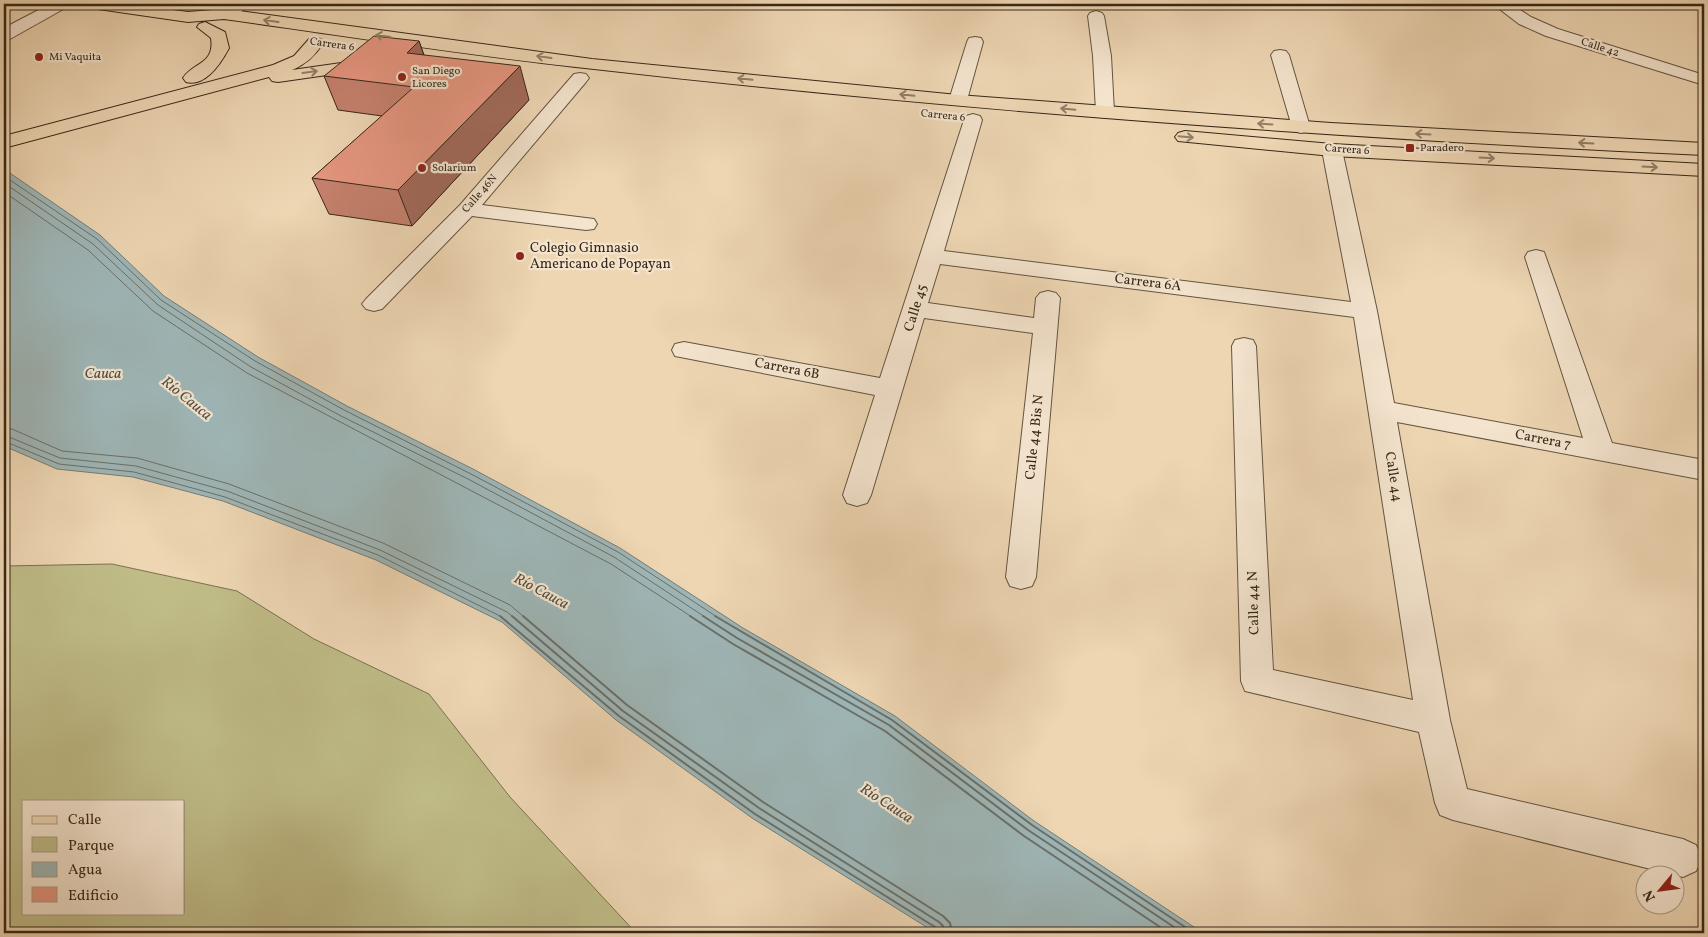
<svg xmlns="http://www.w3.org/2000/svg" width="1708" height="937" font-family="Vollkorn,serif">
  <style>
    .green { fill: #bfbc88; stroke: #7a7250; fill-rule: evenodd }
    .water { fill: #9eb6b7; stroke: #747d77 }
    .lines { fill: none; stroke-linecap: round; stroke-linejoin: round }
    .shore-far1 { stroke: #6a6f68; stroke-width: 1 }
    .shore { stroke: #6a6f68; stroke-width: 2 }
    .minor-casing { stroke: #64543f; stroke-width: 2 }
    .major-casing { stroke: #362818; stroke-width: 2 }
    .minor { fill: #f4e4ce; fill-rule: evenodd }
    .major { fill: #eed6b3; fill-rule: evenodd }
    .wall { fill: #c6816e; stroke: #362818 }
    .shaded-wall { fill: #a1695a; stroke: #362818 }
    .building { fill: #e69680; stroke: #362818 }
    .oneway { stroke: #927f66 }
    .poi-dot { fill: #8f2418; stroke: #f4e4ce; stroke-width: 2 }
    .labels { text-anchor: middle; dominant-baseline: central; stroke-width: 4.5; stroke-linejoin: round; paint-order: stroke }
    .far-street-label { font-size: 11px; fill: #362818; stroke: #f4e4ce }
    .far-poi-label { font-size: 11px; fill: #362818; stroke: #f4e4ce; text-anchor: start }
    .poi-label { font-size: 14px; fill: #362818; stroke: #f4e4ce; text-anchor: start }
    .street-label { font-size: 14px; fill: #362818; stroke: #f4e4ce }
    .water-label { font-size: 15px; font-style: italic; fill: #504c40; stroke: #f4e4ce }
  </style>
  <rect width="100%" height="100%" fill="#eed6b3"/>
  <filter id="stains"><feTurbulence type="fractalNoise" baseFrequency=".004" numOctaves="4"/><feColorMatrix values="0 0 0 0 .2 0 0 0 0 .09 0 0 0 0 .02 0 0 0 .5 -.17"/></filter>
  <radialGradient id="worn" r=".72"><stop offset=".6" stop-color="#630" stop-opacity="0"/><stop offset="1" stop-color="#630" stop-opacity=".3"/></radialGradient>
  <path class="green" d="M 112,564 L 237,591 L 314,639 L 429,694 L 510,797 L 636,933 L 4,933 L 4,566 ZM 24,801 L 184,801 L 184,913 L 24,913 Z"/>
  <path class="water" d="M 4,169 L 100,235 L 164,296 L 258,357 L 347,406 L 473,469 L 620,548 L 743,628 L 895,716 L 1034,821 L 1203,933 L 936,933 L 752,818 L 616,720 L 502,622 L 376,560 L 223,501 L 133,477 L 57,469 L 4,446 Z"/>
  <g class="lines">
    <path class="shore-far1" d="M 4,176 L 97,239 L 161,300 L 255,361 L 344,410 L 471,474 L 618,552 L 717,617
      M 4,183 L 93,244 L 158,305 L 251,367 L 341,416 L 468,479 L 614,557 L 705,617
      M 4,192 L 88,250 L 153,311 L 247,373 L 611,564 L 692,617
      M 4,428 L 12,429 L 62,451 L 137,458 L 229,484 L 383,543 L 510,605 L 524,617
      M 4,435 L 60,458 L 136,466 L 227,491 L 380,550 L 507,612 L 513,617
      M 4,441 L 59,464 L 134,472 L 225,497 L 378,555 L 502,617"/>
    <path class="shore" d="M 500,616 L 619,716 L 755,814 L 935,927 L 938,933
      M 512,616 L 623,711 L 759,808 L 939,922 L 943,926 L 944,933
      M 523,616 L 627,705 L 763,802 L 943,916 L 950,923 L 952,933
      M 690,616 L 733,644 L 885,731 L 1024,836 L 1169,933
      M 703,616 L 737,638 L 889,725 L 1028,830 L 1183,933
      M 715,616 L 892,720 L 1032,825 L 1194,933"/>
    <g class="minor-casing">
      <path id="minor" d="M 50,4 L 69,4 L 67,7 L 10,39 L 4,40 L 4,28 Z
        M 231,4 L 250,4 C 243,12 229,20 218,17 L 216,14 Z
        M 1493,4 L 1511,4 L 1531,17 L 1558,29 L 1704,75 L 1704,85 L 1546,36 L 1519,24 Z
        M 1096,11 L 1102,13 L 1104,16 L 1111,56 L 1114,112 L 1112,116 L 1105,118 L 1098,116 L 1096,112 L 1093,56 L 1088,16 L 1090,13 Z
        M 975,37 L 981,38 L 983,42 L 967,100 L 964,104 L 958,105 L 952,104 L 949,100 L 967,42 L 969,38 Z
        M 1280,50 L 1286,51 L 1289,55 L 1310,127 L 1308,131 L 1301,133 L 1294,131 L 1292,127 L 1271,55 L 1274,51 Z
        M 580,73 L 586,74 L 589,78 L 586,82 L 482,205 L 594,219 L 597,224 L 594,229 L 586,230 L 472,216 L 382,309 L 374,311 L 366,309 L 362,304 L 366,299 L 460,205 L 574,74 Z
        M 973,114 L 980,116 L 982,120 L 944,251 L 1351,302 L 1322,150 L 1325,146 L 1332,144 L 1339,146 L 1342,150 L 1377,311 L 1394,403 L 1583,438 L 1525,257 L 1528,252 L 1536,250 L 1544,252 L 1612,443 L 1704,460 L 1704,480 L 1397,422 L 1450,720 L 1467,789 L 1683,839 L 1696,845 L 1702,858 L 1696,871 L 1683,877 L 1453,820 L 1440,815 L 1435,803 L 1419,732 L 1245,691 L 1241,681 L 1232,346 L 1235,340 L 1244,338 L 1253,340 L 1256,346 L 1273,670 L 1413,700 L 1354,317 L 940,264 L 928,303 L 1034,318 L 1036,298 L 1040,293 L 1048,291 L 1056,293 L 1060,298 L 1036,577 L 1032,586 L 1021,589 L 1010,586 L 1006,577 L 1033,333 L 924,318 L 871,495 L 867,503 L 857,506 L 847,503 L 843,495 L 875,395 L 675,356 L 672,350 L 675,344 L 684,342 L 880,378 L 964,120 L 966,116 Z"/>
    </g>
    <g class="major-casing">
      <path id="major" d="M 90,4 L 129,4 L 188,12 L 224,9 L 592,59 L 958,95 L 1331,123 L 1704,143 L 1704,155 C 1334,138 963,111 594,69 C 471,56 347,36 224,19 L 188,22 L 98,9 L 92,7 Z
        M 205,22 L 225,32 L 229,48 C 221,63 206,87 186,82 L 183,78 C 194,62 215,64 211,38 L 197,27 L 199,24 Z
        M 315,38 L 321,39 L 323,43 C 315,56 306,64 292,70 L 369,59 L 375,60 L 378,64 L 375,68 L 369,69 L 278,82 L 272,81 L 269,77 L 4,148 L 4,136 L 273,65 L 294,56 L 309,39 Z
        M 1185,131 L 1332,144 L 1704,164 L 1704,176 L 1332,156 L 1178,141 L 1175,137 L 1178,133 Z"/>
    </g>
    <use href="#minor" class="minor"/>
    <use href="#major" class="major"/>
  </g>
  <path class="wall" d="M 419,41 L 424,55 L 529,100 L 412,226 L 329,214 L 312,178 L 382,116 L 338,110 L 324,76 Z"/>
  <path class="shaded-wall" d="M 419,41 L 430,74 L 407,53 Z
    M 520,66 L 529,100 L 412,226 L 398,190 Z"/>
  <path class="building" d="M 374,36 L 419,41 L 407,53 L 520,66 L 398,190 L 312,178 L 414,87 L 324,76 Z"/>
  <defs><path id="oneway-shaft" d="M-6 0H5M1.5-3L5.5 0L1.5 3" fill="none" stroke-width="1.6" stroke-linecap="round" stroke-linejoin="round" transform="scale(1.25)"/></defs>
  <g class="oneway">
    <use href="#oneway-shaft" transform="translate(271 21) rotate(-172)"/>
    <use href="#oneway-shaft" transform="translate(383 36) rotate(-172)"/>
    <use href="#oneway-shaft" transform="translate(544 57) rotate(-172)"/>
    <use href="#oneway-shaft" transform="translate(310 72) rotate(-8)"/>
    <use href="#oneway-shaft" transform="translate(745 79) rotate(-174)"/>
    <use href="#oneway-shaft" transform="translate(907 95) rotate(-174)"/>
    <use href="#oneway-shaft" transform="translate(1068 109) rotate(-175)"/>
    <use href="#oneway-shaft" transform="translate(1265 124) rotate(-176)"/>
    <use href="#oneway-shaft" transform="translate(1423 134) rotate(-177)"/>
    <use href="#oneway-shaft" transform="translate(1186 137) rotate(5)"/>
    <use href="#oneway-shaft" transform="translate(1586 143) rotate(-177)"/>
    <use href="#oneway-shaft" transform="translate(1487 158) rotate(3)"/>
    <use href="#oneway-shaft" transform="translate(1650 167) rotate(3)"/>
  </g>
  <g class="poi-dot">
    <circle cx="39" cy="57" r="5"/>
    <circle cx="402" cy="77" r="5"/>
    <rect x="1405" y="143" width="10" height="10" rx="2.5"/>
    <circle cx="422" cy="168" r="5"/>
    <circle cx="520" cy="256" r="5"/>
  </g>
  <g class="labels">
    <g class="far-street-label">
      <text transform="translate(332 45) rotate(8)">Carrera 6</text>
      <text transform="translate(1600 48) rotate(18)">Calle 42</text>
      <text transform="translate(943 116) rotate(6)">Carrera 6</text>
      <text transform="translate(1347 150) rotate(4)">Carrera 6</text>
      <text transform="translate(480 194) rotate(-49)">Calle 46N</text>
    </g>
    <g class="far-poi-label">
      <text x="49" y="57">Mi Vaquita</text>
      <text x="412" y="71">San Diego<tspan x="412" dy="13">Licores</tspan></text>
      <text x="1420" y="148">Paradero</text>
      <text x="432" y="168">Solarium</text>
    </g>
    <g class="poi-label">
      <text x="530" y="248">Colegio Gimnasio<tspan x="530" dy="16">Americano de Popayan</tspan></text>
    </g>
    <g class="street-label">
      <text transform="translate(1148 283) rotate(7)">Carrera 6A</text>
      <text transform="translate(916 308) rotate(-73)">Calle 45</text>
      <text transform="translate(787 369) rotate(11)">Carrera 6B</text>
      <text transform="translate(1035 437) rotate(-84)">Calle 44 Bis N</text>
      <text transform="translate(1543 440) rotate(11)">Carrera 7</text>
      <text transform="translate(1393 477) rotate(81)">Calle 44</text>
      <text transform="translate(1254 603) rotate(-92)">Calle 44 N</text>
    </g>
    <g class="water-label">
      <text x="103" y="374">Cauca</text>
      <text transform="translate(186 399) rotate(39)">Río Cauca</text>
      <text transform="translate(541 592) rotate(28)">Río Cauca</text>
      <text transform="translate(886 804) rotate(33)">Río Cauca</text>
    </g>
  </g>
  <rect width="1708" height="937" fill="none" stroke="#eed6b3" stroke-width="20"/>
  <rect x="5" y="5" width="1698" height="927" fill="none" stroke="#362818" stroke-width="2.5"/>
  <rect x="10" y="10" width="1688" height="917" fill="none" stroke="#362818"/>
  <rect x="22" y="800" width="162" height="115" fill="#f4e4ce" stroke="#a89985"/>
  <rect x="32" y="816" width="25" height="8" fill="#eed6b3" stroke="#a89985"/>
  <text x="68" y="824" font-size="15" fill="#362818">Calle</text>
  <rect x="32" y="837" width="25" height="15" fill="#bfbc88" stroke="#a89985"/>
  <text x="68" y="850" font-size="15" fill="#362818">Parque</text>
  <rect x="32" y="862" width="25" height="15" fill="#9eb6b7" stroke="#a89985"/>
  <text x="68" y="874" font-size="15" fill="#362818">Agua</text>
  <rect x="32" y="887" width="25" height="15" fill="#e69680" stroke="#a89985"/>
  <text x="68" y="900" font-size="15" fill="#362818">Edificio</text>
  <g transform="translate(1660 890) rotate(241)"><circle r="24" fill="#f4e4ce" stroke="#a89985"/>
  <path d="M0-4L9 19L0 12L-9 19Z" fill="#8f2418"/>
  <text y="-8" font-size="14" font-weight="bold" text-anchor="middle" fill="#362818">N</text>
  </g>
  <rect width="100%" height="100%" filter="url(#stains)"/>
  <rect width="100%" height="100%" fill="url(#worn)"/>
</svg>
